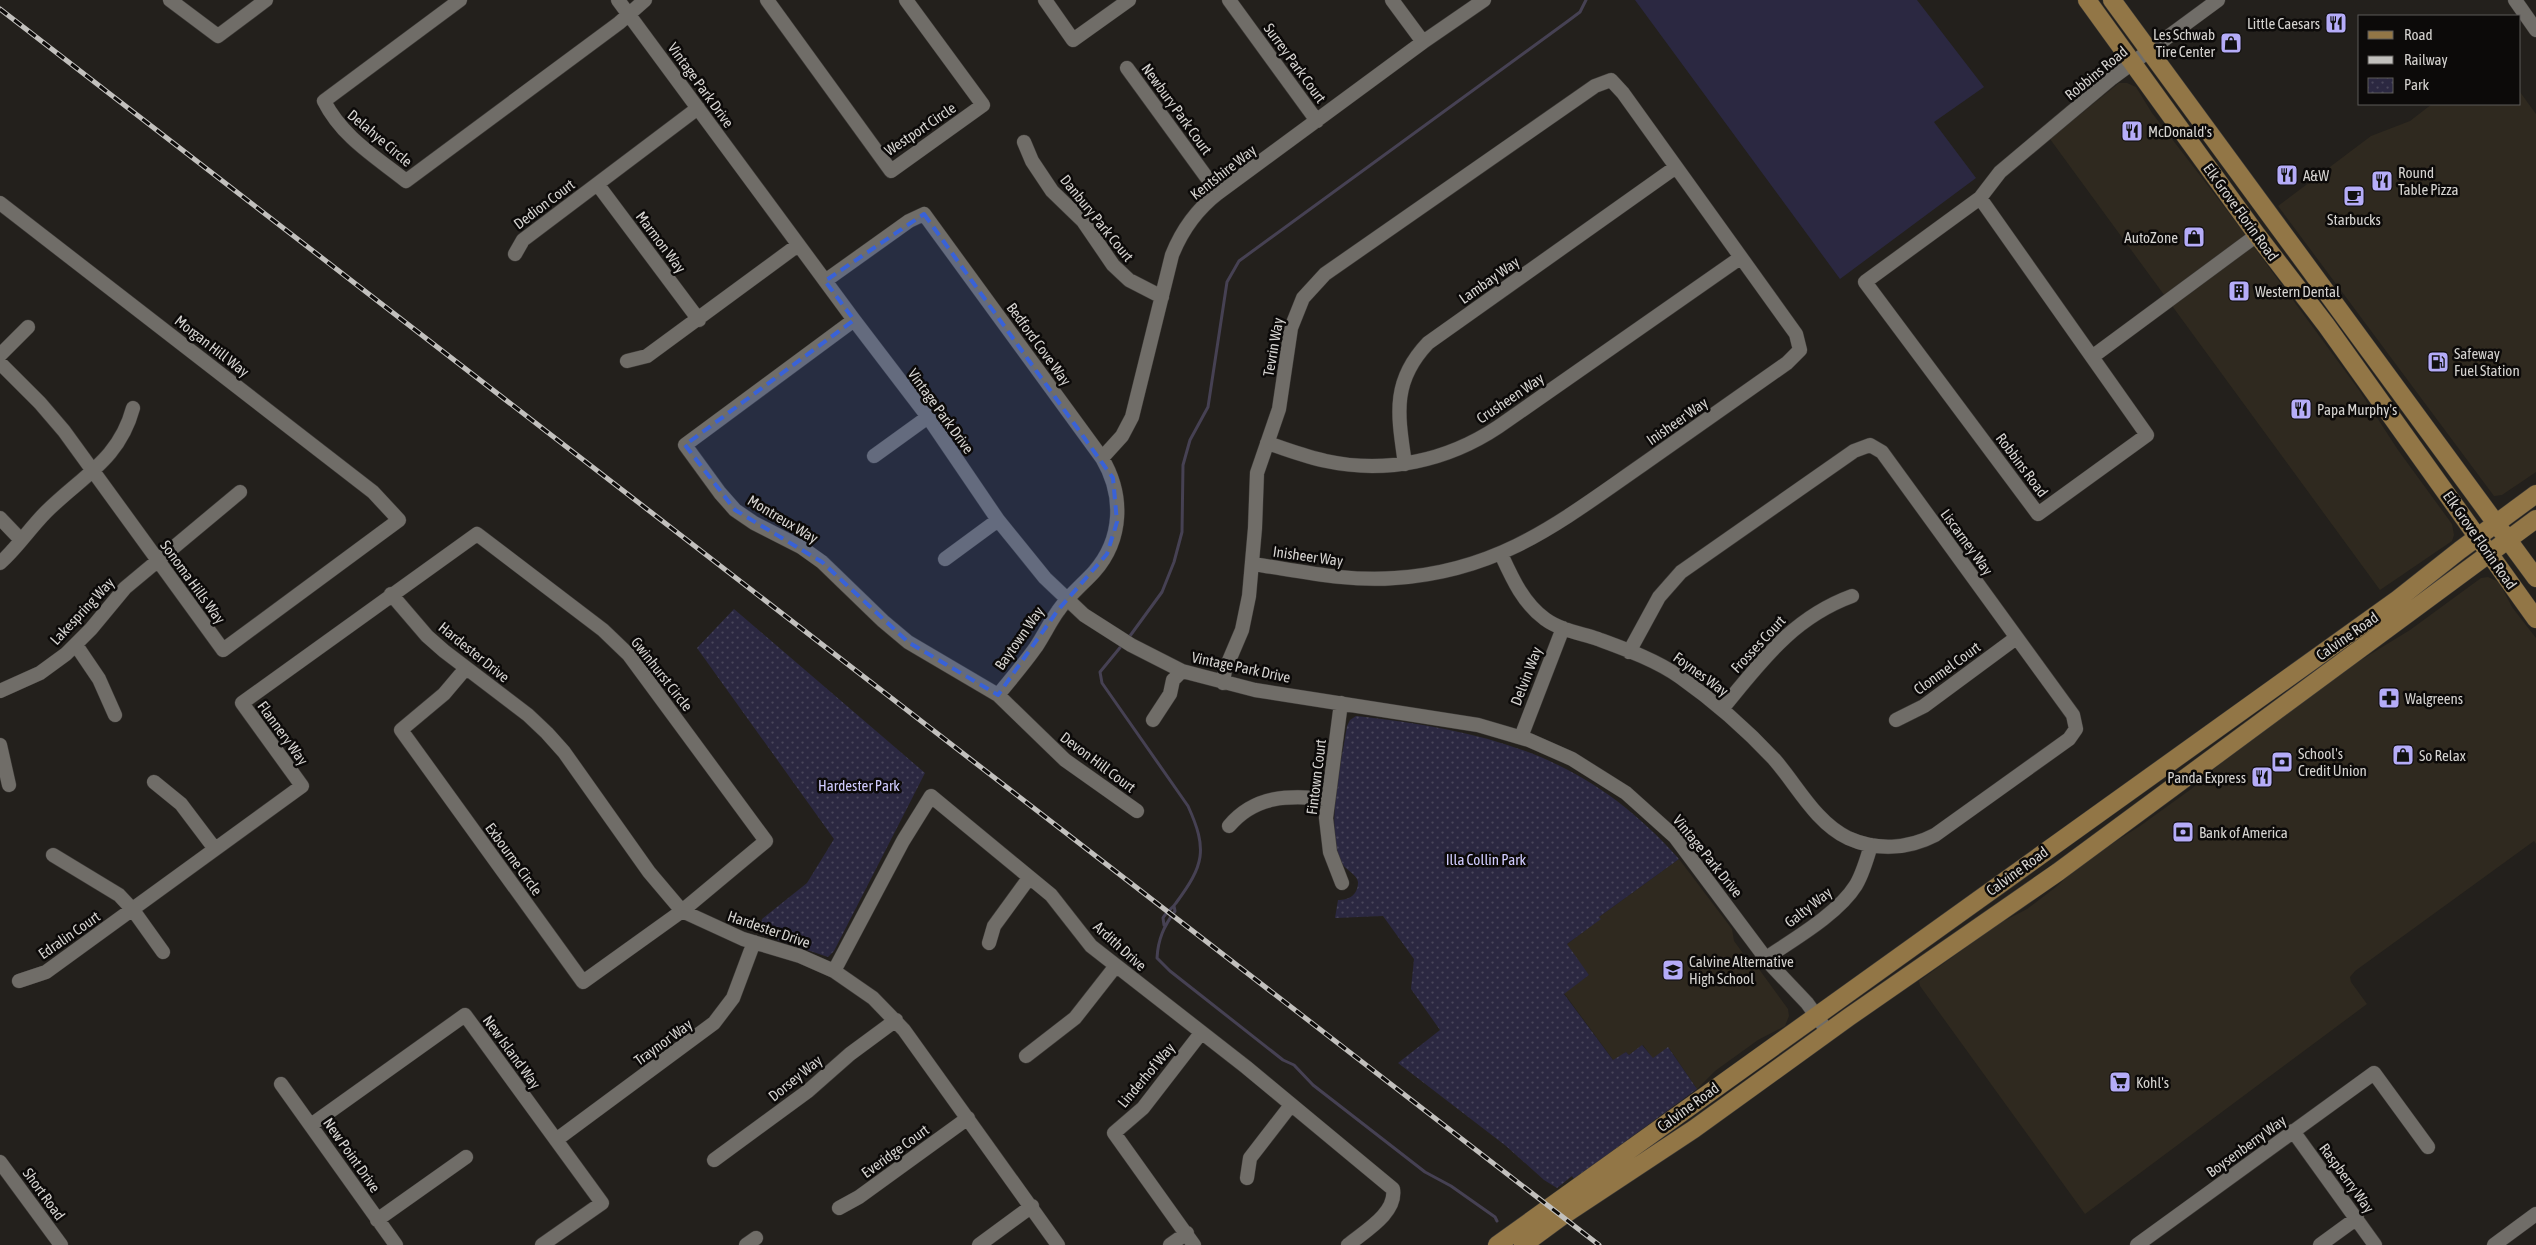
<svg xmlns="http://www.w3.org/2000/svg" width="2536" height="1245" font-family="'Asap Condensed',sans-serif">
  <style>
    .built { fill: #2f291f }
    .green { fill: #2b2841 }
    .park { fill: url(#park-dots) }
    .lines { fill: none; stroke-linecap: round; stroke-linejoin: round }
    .stream { stroke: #464153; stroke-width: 3 }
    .minor-casing { stroke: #3d3a37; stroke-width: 15 }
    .major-casing { stroke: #3d3a37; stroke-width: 19 }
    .minor { stroke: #706d68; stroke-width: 14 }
    .major { stroke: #927646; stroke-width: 18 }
    .rail-casing { stroke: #c2c0bd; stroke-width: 5 }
    .rail { stroke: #0c0a09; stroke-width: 3; stroke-dasharray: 9; stroke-linecap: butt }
    .marked { fill: #3962d7; fill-opacity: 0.2; stroke: #3962d7; stroke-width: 4; stroke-dasharray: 10 6; stroke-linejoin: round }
    .labels { text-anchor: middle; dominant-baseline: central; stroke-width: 5; stroke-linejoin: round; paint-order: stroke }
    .poi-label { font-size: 15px; fill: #d5d3d0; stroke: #0c0a09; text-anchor: start }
    .street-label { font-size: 15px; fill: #d5d3d0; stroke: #0c0a09 }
    .park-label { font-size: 15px; fill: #d1ccff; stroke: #0c0a09 }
  </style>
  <defs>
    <pattern id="park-dots" width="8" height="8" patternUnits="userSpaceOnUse" patternTransform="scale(1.25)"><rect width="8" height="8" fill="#2b2841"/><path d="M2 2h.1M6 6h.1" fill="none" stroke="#49465b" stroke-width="1.8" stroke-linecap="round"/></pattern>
  </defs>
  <rect width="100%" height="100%" fill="#23201c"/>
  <path class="built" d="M 2119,83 L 2127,83 L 2136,87 L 2152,113 L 2232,217 L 2359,390 L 2398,450 L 2452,524 L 2454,535 L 2452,541 L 2380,590 L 2050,139 Z
    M 2520,92 L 2536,114 L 2536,472 L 2502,495 L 2494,496 L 2278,206 L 2371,136 L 2410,121 L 2432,104 L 2520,104 Z
    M 2488,577 L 2499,582 L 2512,607 L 2536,638 L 2536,844 L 2534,841 L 2355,971 L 2350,977 L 2351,982 L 2367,1004 L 2085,1214 L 1920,986 L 1919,981 L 2000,923 L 2027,909 L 2056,887 L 2083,862 L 2140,826 L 2194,787 L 2225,759 L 2338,674 L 2410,630 L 2481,578 Z
    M 1679,859 L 1732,929 L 1734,941 L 1748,960 L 1756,965 L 1788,1009 L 1789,1016 L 1785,1026 L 1758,1040 L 1715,1071 L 1697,1089 L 1669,1048 L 1653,1059 L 1643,1045 L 1629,1055 L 1626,1052 L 1614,1061 L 1564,993 L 1589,975 L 1566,945 L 1600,919 L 1599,917 Z"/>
  <path class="green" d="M 1635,0 L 1917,0 L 1984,87 L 1934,122 L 1976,178 L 1840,279 Z"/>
  <path class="park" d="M 734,609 L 925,773 L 834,951 L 828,957 L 760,934 L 762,919 L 807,883 L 834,839 L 697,648 Z
    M 1356,716 C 1490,731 1587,755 1679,859 L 1599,917 L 1601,919 L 1567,944 L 1589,975 L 1564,994 L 1613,1060 L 1626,1052 L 1629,1055 L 1642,1045 L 1653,1058 L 1668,1047 L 1697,1089 L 1574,1179 L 1572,1176 L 1557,1188 L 1544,1180 L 1506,1146 L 1398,1063 L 1440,1030 L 1411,989 L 1414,959 L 1383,916 L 1335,918 L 1338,900 C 1349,900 1358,895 1358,882 C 1357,875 1348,871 1343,865 C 1339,860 1337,850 1336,844 C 1330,805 1341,765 1347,726 L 1350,720 Z"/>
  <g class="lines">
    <path class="stream" d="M 1127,640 L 1162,592 L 1174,562 L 1182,532 L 1183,465 L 1190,440 L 1208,407 L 1227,282 L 1239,261 L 1568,21 L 1580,12 L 1586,0
      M 1123,644 L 1100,672 L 1102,683 L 1188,806 C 1208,850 1204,865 1176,903 C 1172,909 1166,912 1163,918 L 1164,925
      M 1174,906 L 1175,911 C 1164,926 1158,939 1157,958 L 1170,971 L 1283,1060 L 1294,1065 L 1313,1085 L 1425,1172 L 1451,1186 L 1495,1217 L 1497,1221"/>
    <g class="minor-casing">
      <path id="minor" d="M 170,0 L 218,36 L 266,0
        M 460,0 L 324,101 C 342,137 376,157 406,181 L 619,23 L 645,0
        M 618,0 L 854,320 L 928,417 L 998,520 L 1045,578 L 1084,615 L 1131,645 L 1182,671 L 1255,690 L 1478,725 L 1529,740 L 1572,759 L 1626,793 L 1675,837 L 1770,964 L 1807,1003 L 1828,1032
        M 767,0 L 891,171 L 983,105 L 906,0
        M 1045,0 L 1073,40 L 1129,0
        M 1229,0 L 1317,121
        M 1392,0 L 1423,42
        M 2515,0 L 2536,30
        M 1127,68 L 1218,193
        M 1024,142 L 1032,161 L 1052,191 L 1083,221 L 1113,265 L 1129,280 L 1162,297
        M 598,185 L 699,320
        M 1980,198 L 2147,435 L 2038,514 L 1865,282 L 1980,198 L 2000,172 L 2112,78 L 2218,0
        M 0,203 L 373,492 L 399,520 L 223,650 L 64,431 L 40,403 L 0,363
        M 515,254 L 523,240 L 698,108
        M 825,281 L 909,221 L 924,214 L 1102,458 C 1124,495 1123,539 1094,572 C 1082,585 1068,596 1058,611 C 1050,622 1044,635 1036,647 C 1024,664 1011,679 998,695
        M 854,320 L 685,445 L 720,493 L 735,510 L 754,523 L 801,547 L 822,562 L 883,621 L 908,642 L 998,695 L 1065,760 L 1137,811
        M 0,355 L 28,327
        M 2092,357 L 2257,235
        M 627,361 L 647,356 L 798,245
        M 1267,443 C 1286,449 1306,457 1326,461 C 1386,474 1447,461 1498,427 L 1740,258
        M 874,456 L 928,417
        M 1102,458 L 1122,436 L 1132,417 L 1172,255 C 1182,230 1196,210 1218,193 L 1423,42 L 1484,0
        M 1405,464 C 1398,415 1391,382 1428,343 L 1676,167
        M 0,518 L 21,540
        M 1501,554 C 1512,578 1523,603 1545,619 C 1560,630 1580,633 1598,639 C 1625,649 1656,660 1680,677 C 1714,701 1745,728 1774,759 C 1797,785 1815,822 1848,838 C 1877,851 1908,849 1935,835 L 2069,739 L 2076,729 L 2073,715 L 1882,452 L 1870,445 L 1854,451 L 1681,572 L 1659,597 L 1629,652
        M 945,559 L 998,520
        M 0,563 C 17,548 30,528 46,512 C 82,476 119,460 133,408
        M 391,594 L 427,636 L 444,651 L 528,715 L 547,733 L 564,752 L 649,872 L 682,911 L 743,939 L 800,956 L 834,971 L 873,998 L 904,1030 L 1058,1245
        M 76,645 L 99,679 L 115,715
        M 1223,683 L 1225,670 L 1242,630 L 1249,596 L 1255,528 L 1257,473 L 1279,409 L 1291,328 L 1303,298 L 1325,274 L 1595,86 L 1611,80 L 1623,93 L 1796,334 L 1800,350 L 1787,363 C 1739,397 1690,431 1642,465 C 1560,522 1500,571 1395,578 C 1348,582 1300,571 1253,564
        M 0,691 L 40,673 L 66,654 L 91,629 L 125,588 L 240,492
        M 1341,703 L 1326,818 L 1330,852 L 1342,883
        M 1722,709 C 1761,662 1792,618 1852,596
        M 1153,720 L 1170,694 L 1173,680 L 1182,671
        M 1896,720 L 1924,706 L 2016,638
        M 1521,737 L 1563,628
        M 0,745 L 9,785
        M 154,782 L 181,804 L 215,849
        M 1229,826 C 1255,795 1289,795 1327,799
        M 53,855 L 119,895 L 133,910 L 163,952
        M 989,943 L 994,926 L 1029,878
        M 1766,958 C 1794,939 1838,914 1856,885 C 1863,873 1867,859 1871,845
        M 834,971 L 903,841 L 931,796 L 1051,895 L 1091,946 L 1246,1067 L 1393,1189 C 1397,1213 1365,1231 1348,1245
        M 19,981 L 46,972 L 302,786 L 242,703 L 477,534 L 603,630 L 629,655 L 766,841 L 682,911 L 583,982 L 401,730 L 444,694 L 466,668
        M 1026,1056 L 1075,1018 L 1115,967
        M 281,1084 L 396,1245
        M 311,1125 L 465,1015 L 602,1203 L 542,1245
        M 2293,1131 L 2375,1245
        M 556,1140 L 714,1023 L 733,998 L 754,942
        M 714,1160 L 808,1091 L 850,1054 L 896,1020
        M 0,1162 L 61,1245
        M 1247,1178 L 1250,1158 L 1291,1105
        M 839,1208 L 859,1197 L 968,1118
        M 377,1220 L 466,1157
        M 746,1245 L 756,1238
        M 979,1245 L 1032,1206
        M 1170,1245 L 1187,1233
        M 1194,1245 L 1114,1133 L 1143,1108 L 1201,1033
        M 2137,1245 L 2374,1073 L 2428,1147
        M 2320,1245 L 2357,1218
        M 2494,1245 L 2536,1214"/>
    </g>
    <g class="major-casing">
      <path id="major" d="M 2087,0 L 2257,235 L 2326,325 L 2536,619
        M 2112,0 L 2536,578
        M 1497,1245 L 2398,599 L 2460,550 L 2536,494
        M 1523,1245 L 1561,1217 L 1694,1129 L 1849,1017 L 2058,872 L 2536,519"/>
    </g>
    <use href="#minor" class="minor"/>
    <use href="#major" class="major"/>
    <g class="rail-casing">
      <path id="rail" d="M 0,9 L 1599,1245"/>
    </g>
    <use href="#rail" class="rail"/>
  </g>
  <path class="marked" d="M 924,214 L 1113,478 L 1117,522 L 1107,554 L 1058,610 L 998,695 L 908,642 L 822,562 L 735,510 L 685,445 L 854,320 L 825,281 Z"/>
  <defs>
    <g id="restaurant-square" transform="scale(1.125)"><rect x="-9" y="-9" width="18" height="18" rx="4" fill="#b5acf8" stroke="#0c0a09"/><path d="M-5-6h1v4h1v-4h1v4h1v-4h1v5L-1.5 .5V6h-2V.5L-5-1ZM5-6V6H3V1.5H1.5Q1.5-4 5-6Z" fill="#111"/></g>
    <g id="shop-square" transform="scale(1.125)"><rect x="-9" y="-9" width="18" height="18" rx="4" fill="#b5acf8" stroke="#0c0a09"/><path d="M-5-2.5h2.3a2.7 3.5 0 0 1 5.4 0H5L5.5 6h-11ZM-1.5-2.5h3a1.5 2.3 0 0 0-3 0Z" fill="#111"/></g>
    <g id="cafe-square" transform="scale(1.125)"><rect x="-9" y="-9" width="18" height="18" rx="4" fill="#b5acf8" stroke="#0c0a09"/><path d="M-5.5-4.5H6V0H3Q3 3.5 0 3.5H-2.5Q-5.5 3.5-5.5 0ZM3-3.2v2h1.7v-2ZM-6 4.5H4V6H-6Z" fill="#111"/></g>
    <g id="building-square" transform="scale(1.125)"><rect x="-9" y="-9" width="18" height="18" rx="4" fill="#b5acf8" stroke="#0c0a09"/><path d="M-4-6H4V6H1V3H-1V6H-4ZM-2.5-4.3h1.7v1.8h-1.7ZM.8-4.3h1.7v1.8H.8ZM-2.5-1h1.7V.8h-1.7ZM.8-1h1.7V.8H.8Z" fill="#111"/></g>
    <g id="fuel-square" transform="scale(1.125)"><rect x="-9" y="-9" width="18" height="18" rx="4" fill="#b5acf8" stroke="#0c0a09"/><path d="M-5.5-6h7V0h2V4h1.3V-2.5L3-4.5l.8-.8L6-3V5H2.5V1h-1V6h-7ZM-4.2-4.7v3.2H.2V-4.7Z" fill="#111"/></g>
    <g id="pharmacy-square" transform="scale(1.125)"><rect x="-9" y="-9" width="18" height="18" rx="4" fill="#b5acf8" stroke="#0c0a09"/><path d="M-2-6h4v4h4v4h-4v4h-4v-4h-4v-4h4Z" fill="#111"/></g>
    <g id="bank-square" transform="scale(1.125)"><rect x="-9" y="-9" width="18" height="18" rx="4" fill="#b5acf8" stroke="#0c0a09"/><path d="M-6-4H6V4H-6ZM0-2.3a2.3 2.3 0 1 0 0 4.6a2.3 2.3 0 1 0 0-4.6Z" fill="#111"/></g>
    <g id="school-square" transform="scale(1.125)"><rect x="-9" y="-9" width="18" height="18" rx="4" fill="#b5acf8" stroke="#0c0a09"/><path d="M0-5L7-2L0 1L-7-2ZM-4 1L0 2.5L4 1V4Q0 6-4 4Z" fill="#111"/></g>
    <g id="supermarket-square" transform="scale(1.125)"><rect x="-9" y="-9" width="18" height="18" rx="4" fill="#b5acf8" stroke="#0c0a09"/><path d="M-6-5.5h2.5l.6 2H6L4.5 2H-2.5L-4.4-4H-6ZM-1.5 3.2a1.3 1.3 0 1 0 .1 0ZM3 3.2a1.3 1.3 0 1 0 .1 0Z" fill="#111"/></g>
  </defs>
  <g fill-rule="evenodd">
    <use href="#restaurant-square" x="2336" y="23"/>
    <use href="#shop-square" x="2231" y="43"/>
    <use href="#restaurant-square" x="2132" y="131"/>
    <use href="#restaurant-square" x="2287" y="175"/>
    <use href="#restaurant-square" x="2382" y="181"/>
    <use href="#cafe-square" x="2354" y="196"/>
    <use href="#shop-square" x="2194" y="237"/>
    <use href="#building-square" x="2239" y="291"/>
    <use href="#fuel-square" x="2438" y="362"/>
    <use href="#restaurant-square" x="2301" y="409"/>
    <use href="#pharmacy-square" x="2389" y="698"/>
    <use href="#shop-square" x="2403" y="755"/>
    <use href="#bank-square" x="2282" y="762"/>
    <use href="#restaurant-square" x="2262" y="777"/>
    <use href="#bank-square" x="2183" y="832"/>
    <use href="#school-square" x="1673" y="970"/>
    <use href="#supermarket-square" x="2120" y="1082"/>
  </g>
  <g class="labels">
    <g class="poi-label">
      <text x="2320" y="23" text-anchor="end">Little Caesars</text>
      <text x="2215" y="34" text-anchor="end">Les Schwab<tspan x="2215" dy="17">Tire Center</tspan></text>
      <text x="2148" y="131">McDonald's</text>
      <text x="2398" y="172">Round<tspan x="2398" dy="17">Table Pizza</tspan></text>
      <text x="2303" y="175">A&amp;W</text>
      <text x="2354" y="219" text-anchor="middle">Starbucks</text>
      <text x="2178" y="237" text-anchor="end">AutoZone</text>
      <text x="2255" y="291">Western Dental</text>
      <text x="2454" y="353">Safeway<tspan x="2454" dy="17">Fuel Station</tspan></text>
      <text x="2317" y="409">Papa Murphy's</text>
      <text x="2405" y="698">Walgreens</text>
      <text x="2298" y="753">School's<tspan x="2298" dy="17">Credit Union</tspan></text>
      <text x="2419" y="755">So Relax</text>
      <text x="2246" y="777" text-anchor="end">Panda Express</text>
      <text x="2199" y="832">Bank of America</text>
      <text x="1689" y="961">Calvine Alternative<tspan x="1689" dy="17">High School</tspan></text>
      <text x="2136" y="1082">Kohl's</text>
    </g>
    <g class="street-label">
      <text transform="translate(1295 63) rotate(54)">Surrey Park Court</text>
      <text transform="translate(2096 73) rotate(-39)">Robbins Road</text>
      <text transform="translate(701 85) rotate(54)">Vintage Park Drive</text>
      <text transform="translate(1177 109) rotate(54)">Newbury Park Court</text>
      <text transform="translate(920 129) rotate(-34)">Westport Circle</text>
      <text transform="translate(380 138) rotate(40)">Delahye Circle</text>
      <text transform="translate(1223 172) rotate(-38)">Kentshire Way</text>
      <text transform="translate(544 204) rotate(-37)">Dedion Court</text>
      <text transform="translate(2241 212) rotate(54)">Elk Grove Florin Road</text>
      <text transform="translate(1097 218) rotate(51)">Danbury Park Court</text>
      <text transform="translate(661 242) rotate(53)">Marmon Way</text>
      <text transform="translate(1489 280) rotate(-35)">Lambay Way</text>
      <text transform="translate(1039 344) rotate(54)">Bedford Cove Way</text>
      <text transform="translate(212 346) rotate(38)">Morgan Hill Way</text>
      <text transform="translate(1273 347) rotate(-80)">Tevrin Way</text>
      <text transform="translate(1510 398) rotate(-34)">Crusheen Way</text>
      <text transform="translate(941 411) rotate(54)">Vintage Park Drive</text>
      <text transform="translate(1677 421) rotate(-35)">Inisheer Way</text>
      <text transform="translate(2022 465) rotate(53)">Robbins Road</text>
      <text transform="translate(783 519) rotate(31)">Montreux Way</text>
      <text transform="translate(2480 540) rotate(55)">Elk Grove Florin Road</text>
      <text transform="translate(1967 542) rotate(54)">Liscarney Way</text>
      <text transform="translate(1308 556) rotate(8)">Inisheer Way</text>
      <text transform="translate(193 582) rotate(54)">Sonoma Hills Way</text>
      <text transform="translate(82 611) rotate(-47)">Lakespring Way</text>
      <text transform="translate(2347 636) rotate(-35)">Calvine Road</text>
      <text transform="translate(1019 638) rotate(-55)">Baytown Way</text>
      <text transform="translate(1758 644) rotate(-47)">Frosses Court</text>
      <text transform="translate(474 652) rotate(39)">Hardester Drive</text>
      <text transform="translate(1241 667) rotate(12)">Vintage Park Drive</text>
      <text transform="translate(1947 668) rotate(-36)">Clonmel Court</text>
      <text transform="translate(662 674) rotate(52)">Gwinhurst Circle</text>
      <text transform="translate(1701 674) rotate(36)">Foynes Way</text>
      <text transform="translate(1526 676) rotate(-69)">Delvin Way</text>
      <text transform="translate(283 733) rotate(54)">Flannery Way</text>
      <text transform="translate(1098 762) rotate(37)">Devon Hill Court</text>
      <text transform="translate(1316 777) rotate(-83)">Fintown Court</text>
      <text transform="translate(1708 856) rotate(51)">Vintage Park Drive</text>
      <text transform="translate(514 859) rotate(54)">Exbourne Circle</text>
      <text transform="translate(2017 871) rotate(-36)">Calvine Road</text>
      <text transform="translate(1808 907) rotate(-38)">Galty Way</text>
      <text transform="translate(769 929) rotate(19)">Hardester Drive</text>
      <text transform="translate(69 935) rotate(-35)">Edralin Court</text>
      <text transform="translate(1120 946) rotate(42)">Ardith Drive</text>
      <text transform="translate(663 1042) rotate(-36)">Traynor Way</text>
      <text transform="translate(512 1052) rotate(54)">New Island Way</text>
      <text transform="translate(1146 1075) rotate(-50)">Linderhof Way</text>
      <text transform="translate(795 1078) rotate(-39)">Dorsey Way</text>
      <text transform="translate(1688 1107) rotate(-36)">Calvine Road</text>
      <text transform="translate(2246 1146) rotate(-36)">Boysenberry Way</text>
      <text transform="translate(895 1151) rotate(-36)">Everidge Court</text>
      <text transform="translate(352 1155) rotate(55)">New Point Drive</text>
      <text transform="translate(2347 1178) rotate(54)">Raspberry Way</text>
      <text transform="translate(44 1194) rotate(54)">Short Road</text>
    </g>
    <g class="park-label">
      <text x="859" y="785">Hardester Park</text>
      <text x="1486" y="859">Illa Collin Park</text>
    </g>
  </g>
  <rect x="2358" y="15" width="162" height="90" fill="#0c0a09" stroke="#5c5a59"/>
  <rect x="2368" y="31" width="25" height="8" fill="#927646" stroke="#5c5a59"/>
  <text x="2404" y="40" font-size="15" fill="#d5d3d0">Road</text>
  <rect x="2368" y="56" width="25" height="8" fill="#c2c0bd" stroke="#5c5a59"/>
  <text x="2404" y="65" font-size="15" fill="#d5d3d0">Railway</text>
  <rect x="2368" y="78" width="25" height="15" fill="url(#park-dots)" stroke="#5c5a59"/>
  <text x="2404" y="90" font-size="15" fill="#d5d3d0">Park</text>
</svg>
